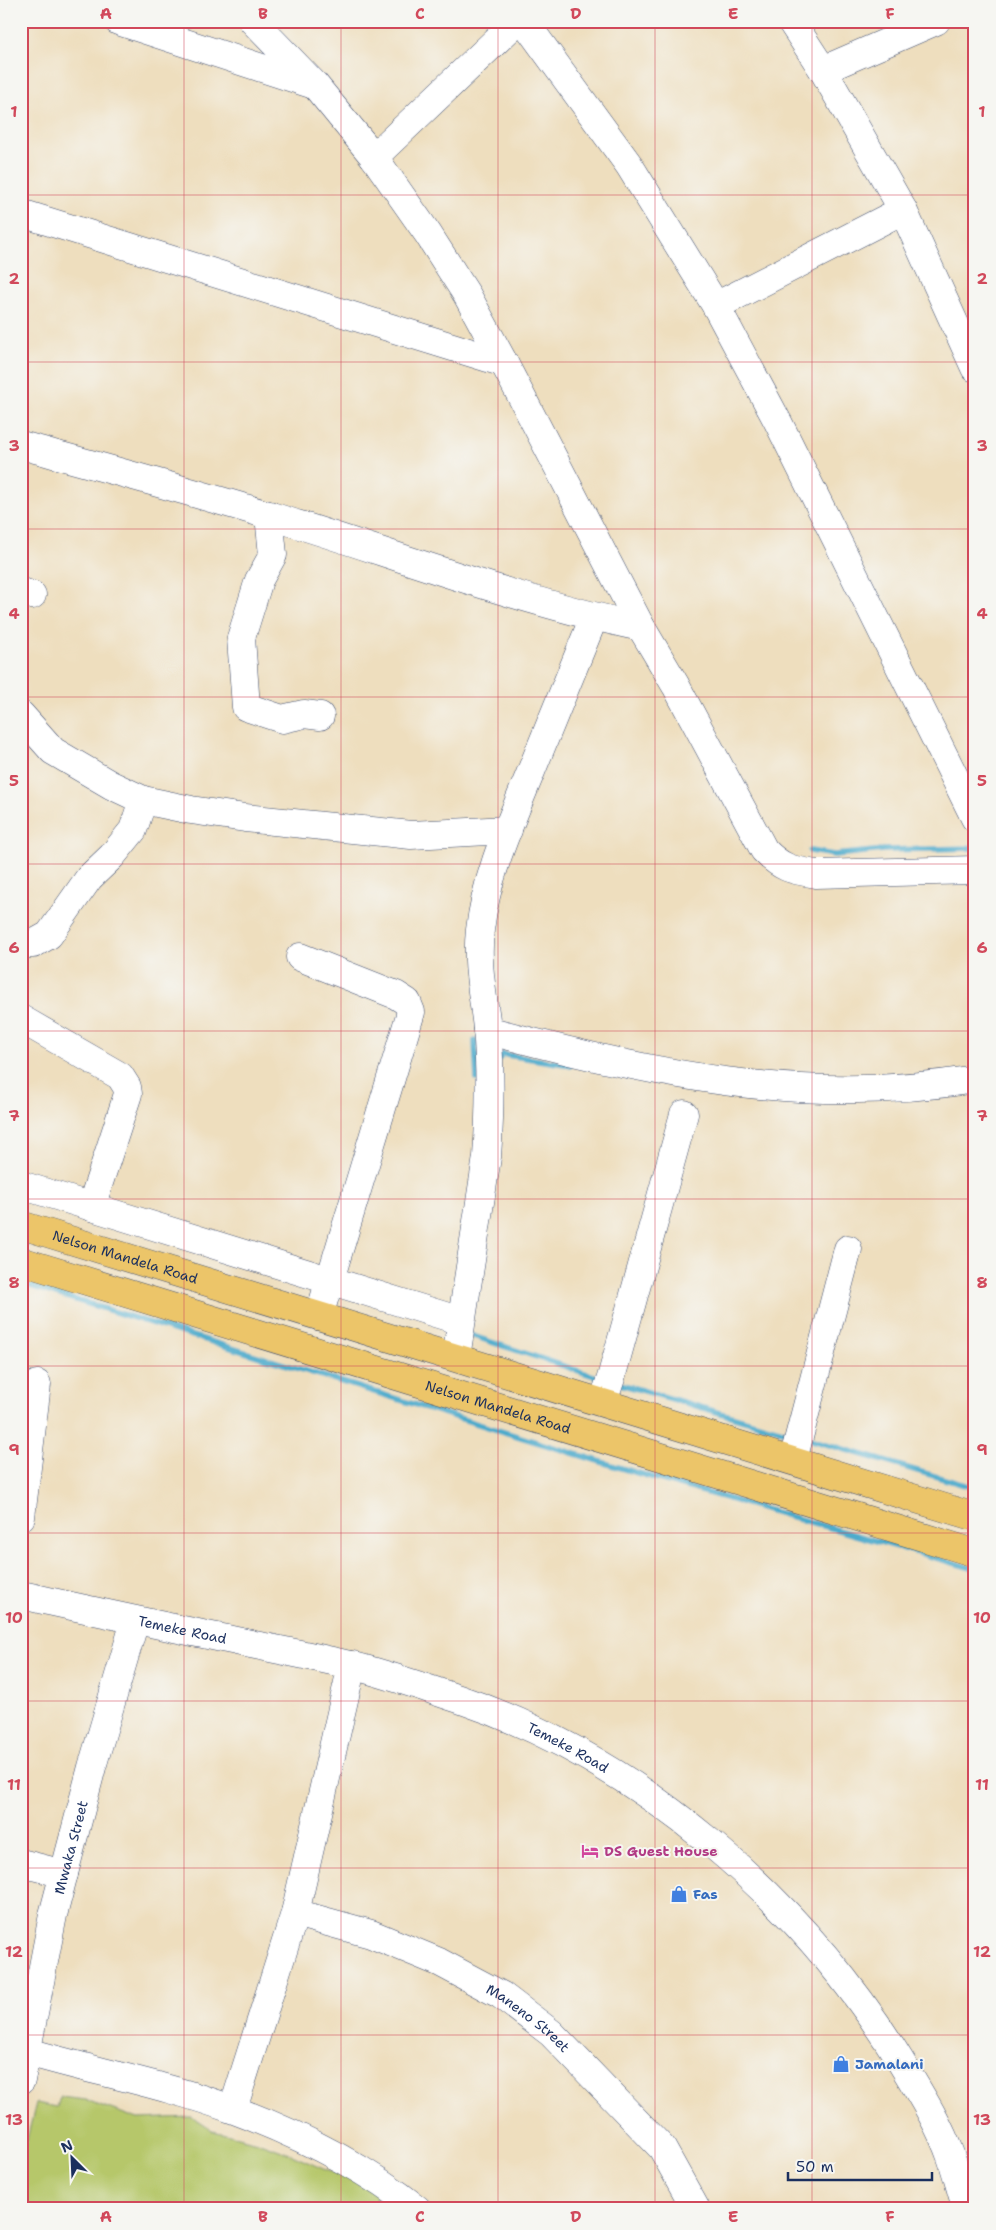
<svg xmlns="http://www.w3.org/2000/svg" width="996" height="2230" font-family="'Shantell Sans',sans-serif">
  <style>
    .green { fill: #b6c76a; stroke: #687b64 }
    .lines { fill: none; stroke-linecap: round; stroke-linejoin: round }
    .stream { stroke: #4dabcc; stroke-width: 5.5 }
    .minor-casing { stroke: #3b496c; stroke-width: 29 }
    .major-casing { stroke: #3b496c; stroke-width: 29 }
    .minor { stroke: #fff; stroke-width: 28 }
    .major { stroke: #ecc569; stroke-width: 28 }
    .grid { fill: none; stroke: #d1495b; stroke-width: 1; stroke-opacity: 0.55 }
    .labels { text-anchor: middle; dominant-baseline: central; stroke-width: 4; stroke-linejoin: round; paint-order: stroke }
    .street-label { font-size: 14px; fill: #1b2f5e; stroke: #f6f6f2 }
    .hotel-label { font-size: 14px; font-weight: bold; fill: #b23c85; stroke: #f6f6f2; text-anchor: start }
    .shop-label { font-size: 14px; font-weight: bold; fill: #366cbe; stroke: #f6f6f2; text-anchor: start }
    .neatline { fill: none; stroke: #d1495b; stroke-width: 2 }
    .grid-label { font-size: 16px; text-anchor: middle; font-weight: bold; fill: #d1495b }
  </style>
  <rect width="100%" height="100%" fill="#f6f6f2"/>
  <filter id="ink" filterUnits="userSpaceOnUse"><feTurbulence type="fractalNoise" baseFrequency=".02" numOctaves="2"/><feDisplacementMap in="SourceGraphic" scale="10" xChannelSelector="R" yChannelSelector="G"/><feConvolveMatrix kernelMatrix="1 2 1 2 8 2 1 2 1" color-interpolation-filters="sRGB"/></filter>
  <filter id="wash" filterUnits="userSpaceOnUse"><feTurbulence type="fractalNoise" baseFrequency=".0096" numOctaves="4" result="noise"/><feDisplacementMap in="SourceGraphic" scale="20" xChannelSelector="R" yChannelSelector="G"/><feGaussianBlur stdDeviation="1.12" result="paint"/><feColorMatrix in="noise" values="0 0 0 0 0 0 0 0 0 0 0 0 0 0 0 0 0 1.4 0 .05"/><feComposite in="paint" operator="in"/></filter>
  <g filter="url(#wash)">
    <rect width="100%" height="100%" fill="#eedebe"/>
    <path class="green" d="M 60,2097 L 86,2100 L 138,2119 L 192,2117 L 213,2131 L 254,2141 L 285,2152 L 328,2171 L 374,2184 L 379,2209 L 21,2209 L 21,2163 L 36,2103 L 57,2107 Z"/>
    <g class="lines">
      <path class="stream" d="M 810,851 L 834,855 L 884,850 L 975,848
        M 475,1041 L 477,1079
        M 500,1058 L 500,1054 L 571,1065
        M 21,1283 L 634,1472 L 975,1569
        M 467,1334 L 603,1379
        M 617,1383 L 793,1434
        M 806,1438 L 975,1488"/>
    </g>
  </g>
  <g filter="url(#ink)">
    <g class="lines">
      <g class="minor-casing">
        <g id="minor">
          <path d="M 118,21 L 311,84"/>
          <path d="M 253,21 L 315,85 L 374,157 L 428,234 L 467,295 L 504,363 L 641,627 L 676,686 L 764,850 C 781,868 791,870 816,874 L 975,870"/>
          <path d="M 524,21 L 629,165 L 716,306 L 778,422 L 975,818"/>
          <path d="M 791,21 L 823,70 L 903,210 L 975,368"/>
          <path d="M 823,70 L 936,21"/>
          <path d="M 374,157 L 517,21"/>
          <path d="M 21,213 L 504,363"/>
          <path d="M 716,306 L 903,210"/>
          <path d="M 21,445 C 104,468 186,490 268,515 C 392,553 514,600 641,627"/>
          <path d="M 269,515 L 273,555 L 259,580 L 241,638 L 246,707 L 282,719 L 304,714 L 320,716"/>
          <path d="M 21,592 L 32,595"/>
          <path d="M 21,715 L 53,751 L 111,785 L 143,800 L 191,810 L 245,818 L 411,835 L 508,830"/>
          <path d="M 21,944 L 33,944 L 49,935 L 89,878 L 112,856 L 133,830 L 143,800"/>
          <path d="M 300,957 L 396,995 L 407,1002 L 411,1012 L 319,1316"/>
          <path d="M 21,1019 L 120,1076 L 127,1087 L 128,1094 L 91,1207"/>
          <path d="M 487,1030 C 649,1074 806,1107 975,1079"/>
          <path d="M 21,1185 L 461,1321"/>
          <path d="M 456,1357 L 487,1157 C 490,1114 491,1071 487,1028 C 483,993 476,966 480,930 C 486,877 508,828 528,779 C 550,725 572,671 594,617"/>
          <path d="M 603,1402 L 611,1378 L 684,1114"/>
          <path d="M 793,1460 L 848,1249"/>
          <path d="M 21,1517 L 37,1384"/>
          <path id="s1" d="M 21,1595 C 90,1610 158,1625 227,1639 C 268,1648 309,1655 350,1665 C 387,1674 423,1687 459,1699 C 639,1760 802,1900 901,2062 C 919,2092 939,2123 951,2157 C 957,2174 961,2192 967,2209"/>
          <path d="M 21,1863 L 64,1874"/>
          <path id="s2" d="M 295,1913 L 371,1934 L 439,1962 L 501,1995 L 551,2033 L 662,2148 L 696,2209"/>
          <path d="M 21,2050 C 91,2071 165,2084 234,2110 C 298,2134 363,2166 417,2209"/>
          <path id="s3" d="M 21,2080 L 53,1915 L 92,1767 L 135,1621"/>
          <path d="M 233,2109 L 295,1913 L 352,1665"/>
        </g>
      </g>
      <g class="major-casing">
        <g id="major">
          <path id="s4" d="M 21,1225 L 975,1517"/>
          <path id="s5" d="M 21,1261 L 975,1553"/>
        </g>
      </g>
      <use href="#minor" class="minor"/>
      <use href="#major" class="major"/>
    </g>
  </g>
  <path class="grid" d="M 184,21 L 184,2209M 341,21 L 341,2209M 498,21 L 498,2209M 655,21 L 655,2209M 812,21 L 812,2209M 21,195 L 975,195M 21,362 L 975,362M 21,529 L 975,529M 21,697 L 975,697M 21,864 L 975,864M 21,1031 L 975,1031M 21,1199 L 975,1199M 21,1366 L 975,1366M 21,1533 L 975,1533M 21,1701 L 975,1701M 21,1868 L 975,1868M 21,2035 L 975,2035"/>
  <defs>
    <g id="hotel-bare" transform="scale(1.35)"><path d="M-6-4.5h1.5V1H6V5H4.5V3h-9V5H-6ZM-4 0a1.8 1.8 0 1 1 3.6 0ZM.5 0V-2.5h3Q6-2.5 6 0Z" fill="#d1479c" stroke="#f6f6f2" stroke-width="2.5" paint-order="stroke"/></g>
    <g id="shop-bare" transform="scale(1.35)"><path d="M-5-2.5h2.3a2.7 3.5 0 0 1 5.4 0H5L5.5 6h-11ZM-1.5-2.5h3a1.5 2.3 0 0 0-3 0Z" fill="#3f7fe0" stroke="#f6f6f2" stroke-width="2.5" paint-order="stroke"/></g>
  </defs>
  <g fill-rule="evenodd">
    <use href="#hotel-bare" x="590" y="1851"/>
    <use href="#shop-bare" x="679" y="1894"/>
    <use href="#shop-bare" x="841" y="2064"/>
  </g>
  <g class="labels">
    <g class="street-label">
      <text stroke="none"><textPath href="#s4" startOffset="109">Nelson Mandela Road</textPath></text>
      <text stroke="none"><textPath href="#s5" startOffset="499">Nelson Mandela Road</textPath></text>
      <text stroke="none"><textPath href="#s1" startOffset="165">Temeke Road</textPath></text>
      <text stroke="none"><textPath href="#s1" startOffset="570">Temeke Road</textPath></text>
      <text stroke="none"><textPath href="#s3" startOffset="238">Mwaka Street</textPath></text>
      <text stroke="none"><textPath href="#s2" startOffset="258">Maneno Street</textPath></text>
    </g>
    <g class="hotel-label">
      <text x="604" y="1851">DS Guest House</text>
    </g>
    <g class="shop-label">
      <text x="693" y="1894">Fas</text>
      <text x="855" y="2064">Jamalani</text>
    </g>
  </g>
  <rect width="996" height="2230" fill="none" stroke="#f6f6f2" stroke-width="55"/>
  <g transform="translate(72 2158) rotate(336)" stroke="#f6f6f2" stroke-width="4" paint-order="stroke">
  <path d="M0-4L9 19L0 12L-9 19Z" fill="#1b2f5e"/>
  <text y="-8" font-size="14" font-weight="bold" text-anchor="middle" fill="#1b2f5e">N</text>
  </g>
  <path d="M788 2172v8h144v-8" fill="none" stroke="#1b2f5e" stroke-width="2.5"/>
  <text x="796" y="2172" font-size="15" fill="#1b2f5e" stroke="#f6f6f2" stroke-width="4" paint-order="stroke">50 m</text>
  <rect x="28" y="28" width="940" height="2174" class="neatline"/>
  <g class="grid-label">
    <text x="106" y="19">A</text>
    <text x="263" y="19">B</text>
    <text x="420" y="19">C</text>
    <text x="576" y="19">D</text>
    <text x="733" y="19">E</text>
    <text x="890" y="19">F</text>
    <text x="14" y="117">1</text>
    <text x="982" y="117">1</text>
    <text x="14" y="284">2</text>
    <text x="982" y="284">2</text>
    <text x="14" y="451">3</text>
    <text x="982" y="451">3</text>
    <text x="14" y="619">4</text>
    <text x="982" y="619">4</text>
    <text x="14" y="786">5</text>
    <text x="982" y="786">5</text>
    <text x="14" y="953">6</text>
    <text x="982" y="953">6</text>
    <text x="14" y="1121">7</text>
    <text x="982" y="1121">7</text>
    <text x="14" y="1288">8</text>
    <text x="982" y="1288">8</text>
    <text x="14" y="1455">9</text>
    <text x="982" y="1455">9</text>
    <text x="14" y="1623">10</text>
    <text x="982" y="1623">10</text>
    <text x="14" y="1790">11</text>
    <text x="982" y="1790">11</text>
    <text x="14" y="1957">12</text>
    <text x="982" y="1957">12</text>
    <text x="14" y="2125">13</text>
    <text x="982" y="2125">13</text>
    <text x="106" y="2222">A</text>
    <text x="263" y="2222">B</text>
    <text x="420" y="2222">C</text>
    <text x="576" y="2222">D</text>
    <text x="733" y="2222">E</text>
    <text x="890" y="2222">F</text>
  </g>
</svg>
